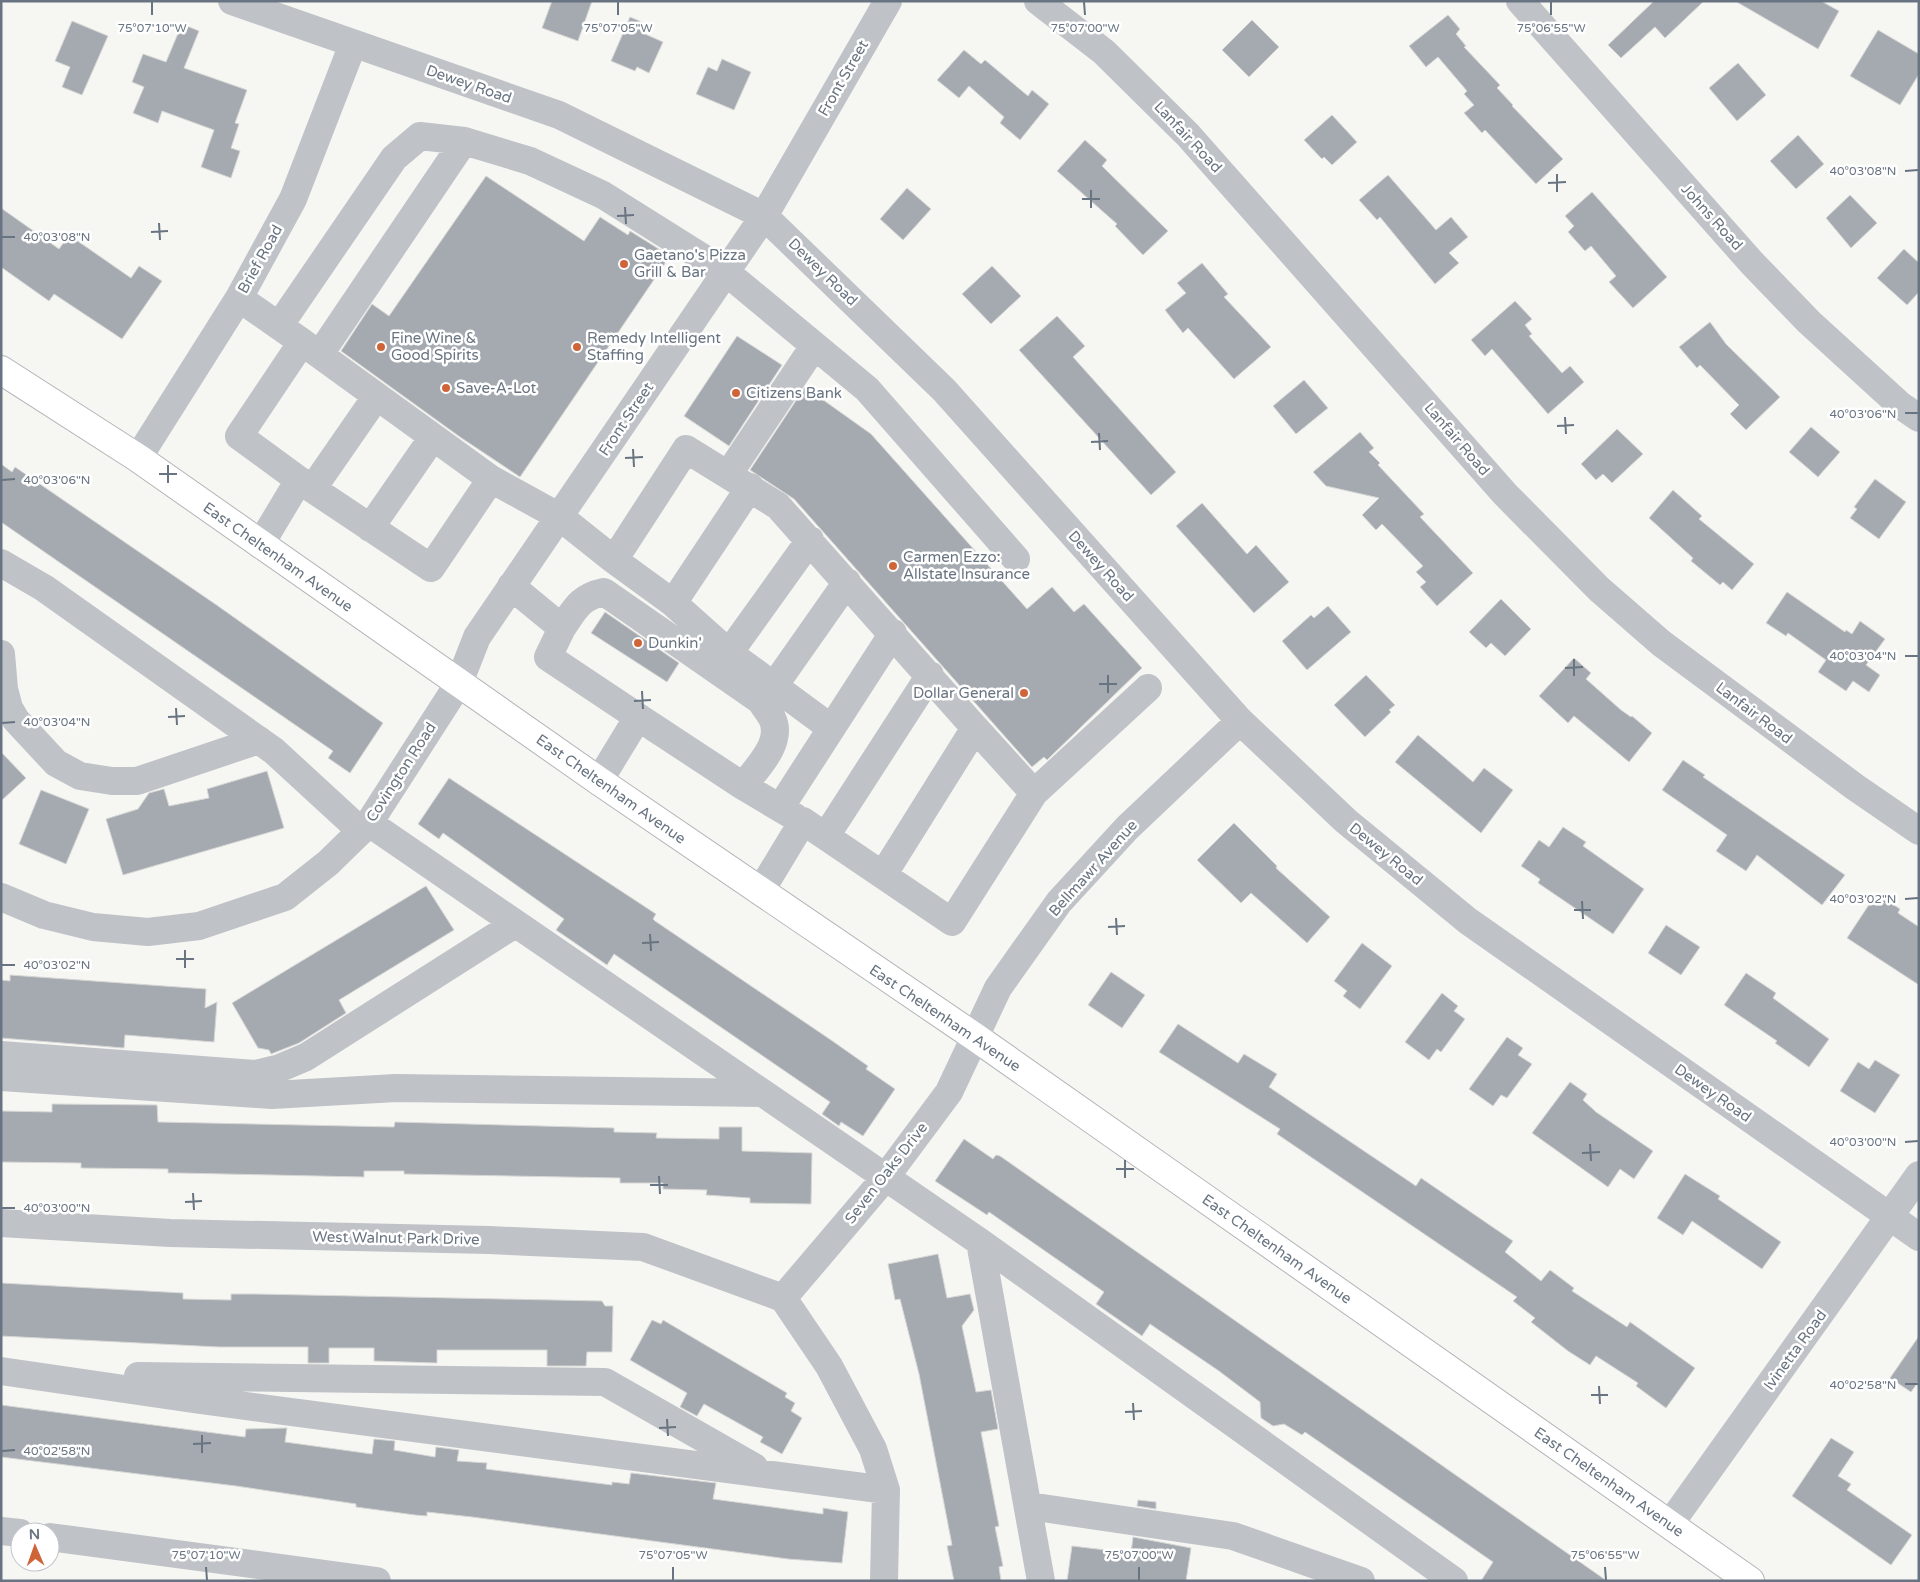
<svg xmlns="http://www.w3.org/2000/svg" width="1920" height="1582" font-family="'Varela Round',sans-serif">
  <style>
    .building { fill: #a4aab0; stroke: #d7d7d5 }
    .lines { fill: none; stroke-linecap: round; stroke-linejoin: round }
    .highway-casing { stroke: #b2b5b8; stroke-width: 30 }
    .minor { stroke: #bfc2c6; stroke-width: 28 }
    .highway { stroke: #fff; stroke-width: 28 }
    .ticks { fill: none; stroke: #687481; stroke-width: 2 }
    .poi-dot { fill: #d06439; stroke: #fff; stroke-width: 2 }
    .labels { text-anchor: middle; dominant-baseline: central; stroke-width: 5; stroke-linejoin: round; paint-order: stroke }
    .street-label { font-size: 15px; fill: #687481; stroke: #fff }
    .poi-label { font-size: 15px; fill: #687481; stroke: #fff; text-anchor: start }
    .ticks-label { font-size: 12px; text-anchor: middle; fill: #687481; stroke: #fff; stroke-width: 5; stroke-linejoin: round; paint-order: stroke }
  </style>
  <rect width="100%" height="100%" fill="#f6f6f3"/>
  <path class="building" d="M 552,1 L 592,1 L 578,41 L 542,28 Z
    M 1654,1 L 1704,1 L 1665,38 L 1655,27 L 1621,58 L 1608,45 Z
    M 1735,1 L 1821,1 L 1839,11 L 1818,49 Z
    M 1448,15 L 1460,29 L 1456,34 L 1466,46 L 1464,47 L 1500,85 L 1497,88 L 1513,105 L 1512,106 L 1563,159 L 1536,184 L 1485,130 L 1482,133 L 1464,113 L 1474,105 L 1464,94 L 1467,91 L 1438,57 L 1426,67 L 1409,46 Z
    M 630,17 L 649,25 L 645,34 L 663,42 L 649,73 L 637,67 L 635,71 L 611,61 Z
    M 1252,20 L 1279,47 L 1249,77 L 1222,50 Z
    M 72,21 L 108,36 L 82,95 L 62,87 L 70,67 L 55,61 Z
    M 182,24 L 199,31 L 184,68 L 247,90 L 235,123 L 239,124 L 231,148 L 240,151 L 231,178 L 201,167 L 214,130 L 162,111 L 158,123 L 133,113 L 144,87 L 132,82 L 143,54 L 166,62 Z
    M 1878,30 L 1919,54 L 1919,74 L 1900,105 L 1850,76 Z
    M 964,50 L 981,64 L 985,60 L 1028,96 L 1032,90 L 1049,104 L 1020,140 L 1000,123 L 1004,117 L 969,86 L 959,98 L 937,80 Z
    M 722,59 L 751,72 L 734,110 L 696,94 L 708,67 L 717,71 Z
    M 1738,63 L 1766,95 L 1737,121 L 1709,88 Z
    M 1332,115 L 1357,142 L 1332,165 L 1324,157 L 1322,159 L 1304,140 Z
    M 1798,135 L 1824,164 L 1796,189 L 1770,161 Z
    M 1085,140 L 1107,160 L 1102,166 L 1168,231 L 1143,255 L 1115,226 L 1117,224 L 1057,171 Z
    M 1388,175 L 1436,230 L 1451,217 L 1468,237 L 1449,253 L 1459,263 L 1435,284 L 1380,217 L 1377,220 L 1359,200 Z
    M 486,176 L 584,241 L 600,217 L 628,235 L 630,231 L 670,256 L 520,477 L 460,437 L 341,351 L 372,304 L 389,316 Z
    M 907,188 L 931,209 L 903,240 L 880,219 Z
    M 1592,192 L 1667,277 L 1633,308 L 1609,282 L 1616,276 L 1591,246 L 1585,251 L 1568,232 L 1574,226 L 1565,216 Z
    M 1850,195 L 1877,223 L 1851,248 L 1826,218 Z
    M 1,208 L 59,249 L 69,235 L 131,278 L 139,266 L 162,281 L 122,339 L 54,294 L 49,301 L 1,267 Z
    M 1904,249 L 1919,263 L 1919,292 L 1907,305 L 1877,278 Z
    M 1202,263 L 1228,294 L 1224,297 L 1271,347 L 1234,379 L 1188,328 L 1183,333 L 1165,310 L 1186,293 L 1177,283 Z
    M 992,266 L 1021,296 L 991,324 L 962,294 Z
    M 1515,301 L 1532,319 L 1525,325 L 1532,334 L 1529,336 L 1562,373 L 1570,366 L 1584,382 L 1548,414 L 1492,349 L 1485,356 L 1471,340 Z
    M 1057,316 L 1085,346 L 1073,357 L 1176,472 L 1151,495 L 1019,350 Z
    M 1710,322 L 1726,344 L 1780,397 L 1746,430 L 1730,414 L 1739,405 L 1700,365 L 1697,368 L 1679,347 Z
    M 737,336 L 782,365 L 729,446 L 684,416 Z
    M 1304,380 L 1328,408 L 1296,434 L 1273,406 Z
    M 805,387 L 871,434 L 1027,609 L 1052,587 L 1074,612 L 1084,604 L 1142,668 L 1047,760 L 1044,757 L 1032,767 L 794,499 L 750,470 Z
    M 1811,427 L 1840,452 L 1818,477 L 1789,452 Z
    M 1617,429 L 1643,454 L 1612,483 L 1603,474 L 1596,480 L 1581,464 Z
    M 1360,432 L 1374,448 L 1369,452 L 1380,463 L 1378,465 L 1424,514 L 1420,517 L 1473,573 L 1437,606 L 1420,587 L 1426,582 L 1416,572 L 1423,566 L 1382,524 L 1376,530 L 1362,515 L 1379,498 L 1326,486 L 1313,472 Z
    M 1,464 L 12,472 L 15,467 L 218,606 L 383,723 L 350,773 L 328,758 L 333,751 L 1,522 Z
    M 1875,479 L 1906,502 L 1879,539 L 1850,518 L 1857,509 L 1854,507 Z
    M 1673,490 L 1702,516 L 1699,519 L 1754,564 L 1732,590 L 1723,582 L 1720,585 L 1691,561 L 1693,558 L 1649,518 Z
    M 1202,503 L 1247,554 L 1256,545 L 1289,582 L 1254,613 L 1176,526 Z
    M 1787,592 L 1845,632 L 1846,630 L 1852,634 L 1860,621 L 1885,639 L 1866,665 L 1880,675 L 1869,692 L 1853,681 L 1846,691 L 1818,672 L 1826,660 L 1788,633 L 1786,636 L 1766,623 Z
    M 1501,599 L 1531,629 L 1505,656 L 1491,643 L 1486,648 L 1469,632 Z
    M 1328,606 L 1351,632 L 1307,670 L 1282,641 L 1311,615 L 1314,618 Z
    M 605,612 L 679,663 L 667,682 L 591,633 Z
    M 1574,658 L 1591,673 L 1586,679 L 1621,710 L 1631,717 L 1632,716 L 1652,733 L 1629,762 L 1574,716 L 1568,723 L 1539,696 Z
    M 1366,675 L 1395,705 L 1389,710 L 1391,712 L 1365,737 L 1334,705 Z
    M 1418,735 L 1473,782 L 1484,768 L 1513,790 L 1481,833 L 1395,762 Z
    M 1,752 L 26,778 L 1,801 Z
    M 1683,760 L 1705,775 L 1703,777 L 1845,875 L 1822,905 L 1757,855 L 1746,871 L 1716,851 L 1727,835 L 1662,790 Z
    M 267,771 L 284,828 L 123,875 L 106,819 L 138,809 L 149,793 L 164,789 L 169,806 L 209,798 L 207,789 Z
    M 449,778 L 656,914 L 653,919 L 655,921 L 831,1040 L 868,1066 L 866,1069 L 895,1089 L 863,1136 L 841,1122 L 839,1126 L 822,1114 L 830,1102 L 614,954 L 607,965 L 556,930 L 564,919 L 443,833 L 439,839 L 418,824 Z
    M 41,790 L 89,809 L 66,864 L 19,844 Z
    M 1234,823 L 1277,866 L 1276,868 L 1330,917 L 1307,943 L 1251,893 L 1241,903 L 1197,860 Z
    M 1563,827 L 1586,842 L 1583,846 L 1644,889 L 1613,934 L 1538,883 L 1540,879 L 1521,866 L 1539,840 L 1549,847 Z
    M 426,886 L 454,930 L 339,1000 L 346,1013 L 299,1043 L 271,1054 L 269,1050 L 258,1048 L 232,1003 Z
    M 1874,897 L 1882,897 L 1900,909 L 1898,913 L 1919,927 L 1919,985 L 1847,938 Z
    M 1666,925 L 1700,947 L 1681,975 L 1648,953 Z
    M 1362,943 L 1392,966 L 1360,1009 L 1343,996 L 1347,991 L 1334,981 Z
    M 1111,972 L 1145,995 L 1122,1028 L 1088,1005 Z
    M 1746,973 L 1776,993 L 1773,998 L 1829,1039 L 1809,1067 L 1775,1043 L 1777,1041 L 1724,1005 Z
    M 10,975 L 206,989 L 205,1008 L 217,1002 L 214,1042 L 125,1035 L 124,1048 L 1,1038 L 1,980 L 10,981 Z
    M 1442,993 L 1458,1006 L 1454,1011 L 1465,1019 L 1441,1052 L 1437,1049 L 1429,1060 L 1405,1042 Z
    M 1178,1024 L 1238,1063 L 1244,1054 L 1277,1074 L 1269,1087 L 1416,1186 L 1421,1178 L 1513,1241 L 1505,1252 L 1541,1281 L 1550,1270 L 1574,1288 L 1572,1291 L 1627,1327 L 1630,1322 L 1695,1368 L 1666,1408 L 1636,1386 L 1638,1383 L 1596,1356 L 1590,1365 L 1568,1351 L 1531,1322 L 1535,1318 L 1513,1301 L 1517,1297 L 1277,1134 L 1280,1129 L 1159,1052 Z
    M 1507,1037 L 1523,1048 L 1518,1055 L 1532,1064 L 1507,1098 L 1501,1095 L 1493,1106 L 1469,1089 Z
    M 1875,1060 L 1900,1075 L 1875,1113 L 1840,1091 L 1858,1062 L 1869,1069 Z
    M 1570,1082 L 1587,1094 L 1583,1100 L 1596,1112 L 1653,1151 L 1634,1179 L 1620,1169 L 1608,1187 L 1532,1133 Z
    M 52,1104 L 157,1105 L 158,1122 L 394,1127 L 395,1122 L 614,1128 L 614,1132 L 657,1133 L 656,1138 L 719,1139 L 719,1127 L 742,1127 L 742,1151 L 812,1153 L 811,1204 L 750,1203 L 750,1198 L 706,1195 L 707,1190 L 663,1189 L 663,1183 L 620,1183 L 620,1178 L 404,1174 L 404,1171 L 364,1171 L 364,1177 L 179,1173 L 168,1173 L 168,1169 L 81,1168 L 81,1163 L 1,1162 L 1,1111 L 52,1112 Z
    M 964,1139 L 993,1159 L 996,1155 L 1000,1156 L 1607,1581 L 1481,1581 L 1493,1562 L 1305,1432 L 1302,1435 L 1284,1424 L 1273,1426 L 1261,1418 L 1260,1402 L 1219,1371 L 1150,1324 L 1142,1336 L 1096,1304 L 1104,1292 L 989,1212 L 987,1215 L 935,1181 Z
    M 1685,1174 L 1720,1196 L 1718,1199 L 1781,1242 L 1762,1269 L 1692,1221 L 1683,1235 L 1657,1218 Z
    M 938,1254 L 947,1298 L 970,1294 L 974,1310 L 962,1326 L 976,1392 L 991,1390 L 998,1429 L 981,1432 L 999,1526 L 995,1527 L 1003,1566 L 999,1567 L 1001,1581 L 954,1581 L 947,1546 L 952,1545 L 919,1374 L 900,1299 L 895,1300 L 888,1264 Z
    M 1,1283 L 183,1293 L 183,1299 L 231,1300 L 231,1294 L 256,1294 L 602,1301 L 605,1306 L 613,1306 L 612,1352 L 587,1352 L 586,1366 L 547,1366 L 547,1350 L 437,1350 L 437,1363 L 374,1361 L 374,1348 L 329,1348 L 329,1363 L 308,1363 L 308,1347 L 219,1347 L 1,1336 Z
    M 652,1320 L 661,1324 L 663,1320 L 787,1393 L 785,1397 L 795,1403 L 791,1411 L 802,1418 L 782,1454 L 760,1442 L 763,1437 L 704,1404 L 697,1416 L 680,1407 L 687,1393 L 630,1360 Z
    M 1919,1336 L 1919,1381 L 1911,1392 L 1890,1378 Z
    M 1,1405 L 245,1437 L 246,1429 L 287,1428 L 285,1442 L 372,1454 L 374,1439 L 395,1441 L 394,1450 L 435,1457 L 436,1447 L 459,1450 L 457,1461 L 487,1463 L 486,1469 L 612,1485 L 612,1482 L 629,1484 L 631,1473 L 716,1483 L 713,1499 L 823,1514 L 823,1508 L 848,1512 L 842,1563 L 788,1559 L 472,1517 L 427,1512 L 427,1516 L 415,1515 L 356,1507 L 356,1504 L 236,1486 L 1,1457 Z
    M 1831,1438 L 1854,1452 L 1838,1476 L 1851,1484 L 1847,1490 L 1912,1535 L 1891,1565 L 1792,1496 Z
    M 1138,1500 L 1156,1502 L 1156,1509 L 1137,1506 Z
    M 1133,1537 L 1191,1548 L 1186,1581 L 1067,1581 L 1072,1546 L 1131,1553 Z"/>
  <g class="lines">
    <g class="highway-casing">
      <path id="highway" d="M 1,370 L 138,458 L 599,781 L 975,1037 L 1750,1581"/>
    </g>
    <path class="minor" d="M 232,1 L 559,115 L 764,216 L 944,390 L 1240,721 L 1346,821 L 1468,921 L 1919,1237
      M 1038,1 L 1104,52 L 1188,135 L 1505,494 L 1599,589 L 1661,643 L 1855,787 L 1919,831
      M 1520,1 L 1752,263 L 1809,322 L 1900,405 L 1919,418
      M 239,298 L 302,342 L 239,436 L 299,480 L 260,545
      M 279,326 L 394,158 L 420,136 L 464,141 L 530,161 L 603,195 L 727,273 L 867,389 L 1016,559
      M 302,342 L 491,479 L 560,517 L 614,560 L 686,449 L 778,506 L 975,728
      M 320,354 L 464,141
      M 138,458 L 239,298 L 293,199 L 353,44
      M 728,475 L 814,346
      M 299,480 L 431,568 L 491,479
      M 313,488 L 376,397
      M 370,528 L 433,437
      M 614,560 L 673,603 L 729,653 L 774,686 L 847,582
      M 1,563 L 44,588 L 274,751 L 361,831
      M 511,586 L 562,628 L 548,657 L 638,717 L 599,781
      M 673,603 L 750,487
      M 562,628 C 575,609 580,597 604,592 L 761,701 C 764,707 769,712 772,718 C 784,742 757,768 743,786
      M 729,653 L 810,540
      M 1,654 L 4,689 L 9,708 L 16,720 L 56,763 L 80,776 L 112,781 L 137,781 L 259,740
      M 774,686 L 831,728
      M 638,717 L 743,786 L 795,817
      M 780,808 L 893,633
      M 369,823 L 980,1242 L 1454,1581
      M 826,836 L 930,675
      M 883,875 L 975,728 L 1034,793
      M 760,892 L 803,821 L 952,922 L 1034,793 L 1148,688
      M 1,897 L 44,915 L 93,927 L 148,932 L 199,926 L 285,897 L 328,863 L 369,823 L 459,683 L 477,637 L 764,216 L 888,1
      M 1,1055 L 256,1074 L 280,1068 L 306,1057 L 515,924
      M 1,1077 L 272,1095 L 396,1088 L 762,1093
      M 1,1223 L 170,1233 L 489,1240 L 643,1247 L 783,1298
      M 980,1242 L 1041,1581
      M 783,1298 L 885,1178 L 949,1092 L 998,988 L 1059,902 L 1127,828 L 1240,721
      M 783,1298 L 829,1366 L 873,1449 L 886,1490 L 884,1581
      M 1,1371 L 200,1400 L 886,1490
      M 138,1376 L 605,1382 L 754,1467
      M 1029,1506 L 1233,1536 L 1361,1581
      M 1670,1524 L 1919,1175
      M 1,1531 L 20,1533
      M 50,1537 L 377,1581"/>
    <use href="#highway" class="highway"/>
  </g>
  <path class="ticks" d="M 152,2 L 152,15M 618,2 L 618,15M 1084,2 L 1085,15M 1551,2 L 1551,15M 1905,171 L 1918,170M 1557,174 L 1557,192M 1548,183 L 1566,182M 1091,190 L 1091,208M 1082,199 L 1100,199M 625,207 L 626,224M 617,216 L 634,215M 159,223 L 160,240M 151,232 L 168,231M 2,237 L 15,237M 1905,413 L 1918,413M 1565,417 L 1566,434M 1557,426 L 1574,425M 1099,433 L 1100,450M 1091,442 L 1108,441M 633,449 L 634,467M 625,458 L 643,457M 168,465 L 168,483M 159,474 L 177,474M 2,480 L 15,479M 1905,656 L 1918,656M 1574,659 L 1574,676M 1565,668 L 1583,667M 1108,675 L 1108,693M 1099,684 L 1117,684M 642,691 L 643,709M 634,701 L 651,700M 176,708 L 177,725M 168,717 L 185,716M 2,723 L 15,722M 1905,899 L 1918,898M 1582,901 L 1583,919M 1574,910 L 1591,910M 1116,918 L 1117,935M 1108,927 L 1125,926M 650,934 L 651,951M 642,943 L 659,942M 185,950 L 185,968M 176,959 L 194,959M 2,965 L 15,965M 1905,1142 L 1918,1141M 1590,1144 L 1591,1161M 1582,1153 L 1600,1152M 1125,1160 L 1125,1178M 1116,1169 L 1134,1169M 659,1176 L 660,1194M 650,1185 L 668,1185M 193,1193 L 194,1210M 185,1202 L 202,1201M 2,1208 L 15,1208M 1905,1384 L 1918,1384M 1599,1386 L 1600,1404M 1591,1395 L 1608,1395M 1133,1403 L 1134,1420M 1125,1412 L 1142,1411M 667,1419 L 668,1436M 659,1428 L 676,1427M 202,1435 L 202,1453M 193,1444 L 211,1443M 2,1451 L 15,1450M 206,1567 L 207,1580M 673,1567 L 673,1580M 1139,1567 L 1139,1580M 1605,1567 L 1606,1580"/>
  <g class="poi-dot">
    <circle cx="624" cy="264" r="5"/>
    <circle cx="381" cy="347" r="5"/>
    <circle cx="577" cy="347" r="5"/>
    <circle cx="446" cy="388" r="5"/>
    <circle cx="736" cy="393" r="5"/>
    <circle cx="893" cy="566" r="5"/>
    <circle cx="638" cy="643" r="5"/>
    <circle cx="1024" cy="693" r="5"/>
  </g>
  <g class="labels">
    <g class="street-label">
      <text transform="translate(843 78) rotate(-60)">Front Street</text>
      <text transform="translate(469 84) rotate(19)">Dewey Road</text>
      <text transform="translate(1188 137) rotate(47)">Lanfair Road</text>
      <text transform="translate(1712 217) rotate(48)">Johns Road</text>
      <text transform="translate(260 259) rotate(-61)">Brief Road</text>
      <text transform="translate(823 272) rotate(44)">Dewey Road</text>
      <text transform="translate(626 419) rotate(-56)">Front Street</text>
      <text transform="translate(1457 439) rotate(49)">Lanfair Road</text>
      <text transform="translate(278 557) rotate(35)">East Cheltenham Avenue</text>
      <text transform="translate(1101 566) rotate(48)">Dewey Road</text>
      <text transform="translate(1754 713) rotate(37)">Lanfair Road</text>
      <text transform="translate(401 772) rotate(-57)">Covington Road</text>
      <text transform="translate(611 789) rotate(35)">East Cheltenham Avenue</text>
      <text transform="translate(1386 854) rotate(39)">Dewey Road</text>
      <text transform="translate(1093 868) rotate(-48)">Bellmawr Avenue</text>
      <text transform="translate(945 1018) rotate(34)">East Cheltenham Avenue</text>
      <text transform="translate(1713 1093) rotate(35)">Dewey Road</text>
      <text transform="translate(886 1173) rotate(-52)">Seven Oaks Drive</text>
      <text transform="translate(396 1238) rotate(1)">West Walnut Park Drive</text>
      <text transform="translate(1277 1249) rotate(35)">East Cheltenham Avenue</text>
      <text transform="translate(1795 1350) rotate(-54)">Ivinetta Road</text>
      <text transform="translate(1609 1482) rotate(35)">East Cheltenham Avenue</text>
    </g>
    <g class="poi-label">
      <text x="634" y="255">Gaetano's Pizza<tspan x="634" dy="17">Grill &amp; Bar</tspan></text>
      <text x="391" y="338">Fine Wine &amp;<tspan x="391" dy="17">Good Spirits</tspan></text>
      <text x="587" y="338">Remedy Intelligent<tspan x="587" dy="17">Staffing</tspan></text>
      <text x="456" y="388">Save-A-Lot</text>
      <text x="746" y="393">Citizens Bank</text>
      <text x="903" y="557">Carmen Ezzo:<tspan x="903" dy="17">Allstate Insurance</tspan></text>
      <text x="648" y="643">Dunkin'</text>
      <text x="1014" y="693" text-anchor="end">Dollar General</text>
    </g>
  </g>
  <g class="ticks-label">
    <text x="152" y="32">75°07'10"W</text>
    <text x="618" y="32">75°07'05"W</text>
    <text x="1085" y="32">75°07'00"W</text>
    <text x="1551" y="32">75°06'55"W</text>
    <text x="1863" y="175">40°03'08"N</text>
    <text x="57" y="241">40°03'08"N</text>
    <text x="1863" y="418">40°03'06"N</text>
    <text x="57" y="484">40°03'06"N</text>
    <text x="1863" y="660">40°03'04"N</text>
    <text x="57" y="726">40°03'04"N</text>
    <text x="1863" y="903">40°03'02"N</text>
    <text x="57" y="969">40°03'02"N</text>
    <text x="1863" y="1146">40°03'00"N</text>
    <text x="57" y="1212">40°03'00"N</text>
    <text x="1863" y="1389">40°02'58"N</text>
    <text x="57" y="1455">40°02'58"N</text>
    <text x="206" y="1559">75°07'10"W</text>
    <text x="673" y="1559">75°07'05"W</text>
    <text x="1139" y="1559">75°07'00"W</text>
    <text x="1605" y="1559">75°06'55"W</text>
  </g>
  <rect width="1920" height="1582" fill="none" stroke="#687481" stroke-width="5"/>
  <g transform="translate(35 1547) rotate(358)"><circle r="24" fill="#ffffff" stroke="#c3c7cd"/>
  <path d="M0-4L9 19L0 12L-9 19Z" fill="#d06439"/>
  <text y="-8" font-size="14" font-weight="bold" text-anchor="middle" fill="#687481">N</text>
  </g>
</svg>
